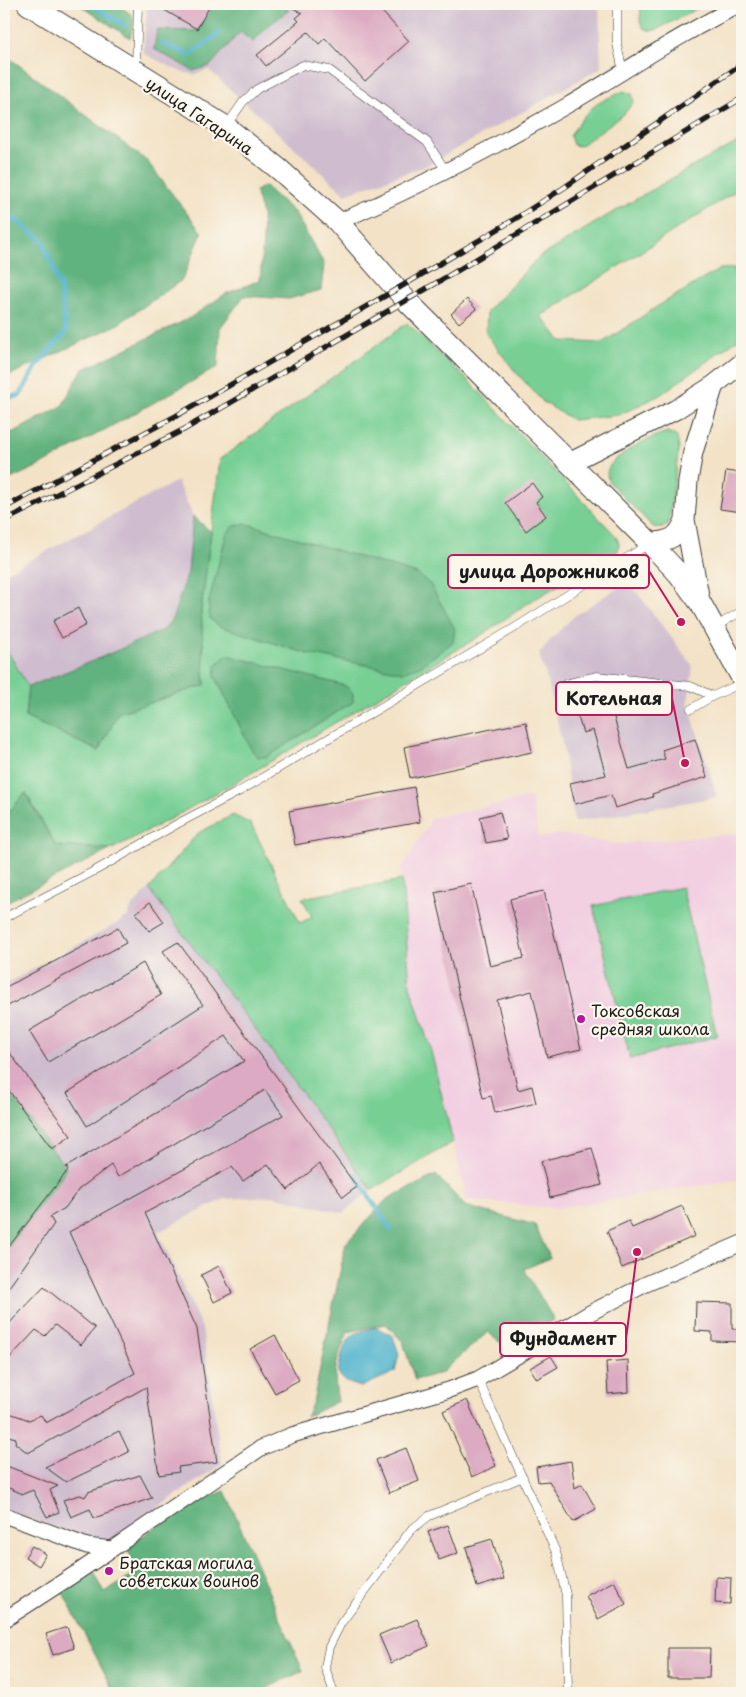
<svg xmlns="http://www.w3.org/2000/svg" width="746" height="1697" font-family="'Playpen Sans',sans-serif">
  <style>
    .built { fill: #f2cfe1 }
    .industrial { fill: #cfbdcf }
    .green { fill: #77cf94; stroke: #4a7658 }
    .forest { fill: #61b27e; stroke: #3e674d }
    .water { fill: #4db2cc; stroke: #346774 }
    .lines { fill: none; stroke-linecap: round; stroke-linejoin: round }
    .stream { stroke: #4db2cc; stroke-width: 5 }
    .building { fill: #dcaac2 }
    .service-casing { stroke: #3c3a36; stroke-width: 9 }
    .minor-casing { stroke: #3c3a36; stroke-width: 17 }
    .tertiary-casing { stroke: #3c3a36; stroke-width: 21 }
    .secondary-casing { stroke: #3c3a36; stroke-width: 23 }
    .service { stroke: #fff; stroke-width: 8 }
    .minor { stroke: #fff; stroke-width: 15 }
    .tertiary { stroke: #fff; stroke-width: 19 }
    .secondary { stroke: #fff; stroke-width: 21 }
    .rail-casing { stroke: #1c1c1c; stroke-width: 5.5 }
    .rail { stroke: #fbf7ec; stroke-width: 4; stroke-dasharray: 11; stroke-linecap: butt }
    .poi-dot { fill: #b5179e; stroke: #fbf7ec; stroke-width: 2 }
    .labels { text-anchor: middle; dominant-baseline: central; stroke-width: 4.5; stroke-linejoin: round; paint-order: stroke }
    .street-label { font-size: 16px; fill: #1c1c1c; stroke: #fbf7ec }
    .poi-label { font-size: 16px; fill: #1c1c1c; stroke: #fbf7ec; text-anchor: start }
    .leader { fill: none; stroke: #c2185b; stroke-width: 2 }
    .callout-dot { fill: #c2185b; stroke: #fbf7ec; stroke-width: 2 }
    .callout { fill: #fbf7ec; stroke: #c2185b; stroke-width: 2 }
    .callout-label { font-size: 18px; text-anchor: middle; font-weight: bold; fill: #1c1c1c }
  </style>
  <rect width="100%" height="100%" fill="#fbf7ec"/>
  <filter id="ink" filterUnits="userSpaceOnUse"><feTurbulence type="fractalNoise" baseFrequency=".02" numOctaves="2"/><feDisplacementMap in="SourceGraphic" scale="10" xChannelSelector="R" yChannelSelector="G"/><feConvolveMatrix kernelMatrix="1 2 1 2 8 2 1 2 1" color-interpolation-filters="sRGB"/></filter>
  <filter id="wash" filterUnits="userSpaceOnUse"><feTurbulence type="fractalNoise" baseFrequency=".0096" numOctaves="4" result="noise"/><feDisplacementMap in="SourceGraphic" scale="20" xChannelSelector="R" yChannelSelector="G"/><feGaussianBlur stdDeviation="1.12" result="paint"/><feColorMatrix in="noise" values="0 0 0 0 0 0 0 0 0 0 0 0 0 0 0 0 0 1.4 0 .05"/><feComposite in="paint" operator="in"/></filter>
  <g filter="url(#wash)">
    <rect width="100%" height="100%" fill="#f3e2c6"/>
    <path class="built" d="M 531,797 L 539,837 L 562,834 L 615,844 L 742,833 L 742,1179 L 557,1208 L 467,1200 L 431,1051 L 410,986 L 401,869 L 432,818 Z"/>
    <path class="industrial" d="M 147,4 L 599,4 L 601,68 L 426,166 L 345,194 L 209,70 L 193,75 L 177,70 L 143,53 Z
      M 177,481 L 193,516 L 188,572 L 173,617 L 165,629 L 100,658 L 28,687 L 4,645 L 4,574 Z
      M 628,581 L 693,666 L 688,702 L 717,797 L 574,822 L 563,747 L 549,686 L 539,654 L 550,640 L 574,616 Z
      M 149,889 L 265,1042 L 372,1190 L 343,1213 L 273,1196 L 224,1199 L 158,1232 L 202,1328 L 222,1464 L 110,1540 L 89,1539 L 4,1510 L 4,1253 L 60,1181 L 66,1168 L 4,1084 L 4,985 L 118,923 L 128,916 L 131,908 Z"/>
    <path class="green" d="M 641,4 L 706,4 L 658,29 L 651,31 L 643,28 L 640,21 Z
      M 624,91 L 632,94 L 634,101 L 625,113 L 580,146 L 573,145 L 570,136 C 588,108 593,104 624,91 Z
      M 742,140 L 742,187 L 541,316 L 561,341 L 602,343 L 658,306 L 720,269 L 735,268 L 742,276 L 742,336 L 660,395 L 619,415 L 573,420 L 543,402 L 514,370 L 486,334 L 487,311 L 539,257 L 600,220 L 688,169 Z
      M 407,323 L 475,387 L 615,535 L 619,543 L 618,551 L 533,600 L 480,636 L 253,772 L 176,816 L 112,849 L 56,846 L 26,793 L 4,818 L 4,645 L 28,687 L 25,717 L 99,751 L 117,713 L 205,685 L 201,610 L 220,459 Z
      M 668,432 L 677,437 L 679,448 L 669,519 L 667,525 L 663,528 L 653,527 L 609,482 C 607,476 606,473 609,467 C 616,454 654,435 668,432 Z
      M 233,815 L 251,824 L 300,923 L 312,917 L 302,898 L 402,880 L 410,986 L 431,1051 L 453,1142 L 372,1190 L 265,1042 L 149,889 L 198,833 Z
      M 682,887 L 717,1036 L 630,1059 L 593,906 Z"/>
    <path class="forest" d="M 78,4 L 117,4 L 132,15 L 134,21 L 130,38 Z
      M 214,4 L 279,4 L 289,10 L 269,25 L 253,42 L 240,32 L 210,66 L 193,71 L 154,49 L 157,30 L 198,31 Z
      M 4,54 L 147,161 L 202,233 L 182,280 L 117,325 L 4,378 Z
      M 265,186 L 295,213 L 324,264 L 321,290 L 289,299 L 244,296 L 220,328 L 218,367 L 45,463 L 4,482 L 4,432 L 14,432 L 62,406 L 82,370 L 190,318 L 225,294 L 260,280 L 263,240 L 262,214 L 255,191 Z
      M 193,516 L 211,532 L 201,610 L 205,685 L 118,713 L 99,751 L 25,717 L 28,687 L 100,658 L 165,629 L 173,617 L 188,572 Z
      M 245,523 L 417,574 L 430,584 L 455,629 L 453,642 L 422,665 L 403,672 L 308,654 L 219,626 L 210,619 L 208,605 L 226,535 L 232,527 Z
      M 227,655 L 346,686 L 353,693 L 353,702 L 267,757 L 258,757 L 251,749 L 215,676 L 216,665 Z
      M 25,793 L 56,846 L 112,849 L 4,903 L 4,818 Z
      M 4,1084 L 66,1168 L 60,1181 L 4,1253 Z
      M 436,1175 L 465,1206 L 535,1225 L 550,1258 L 524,1269 L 554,1320 L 505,1347 L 488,1332 L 441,1373 L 415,1380 L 403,1342 L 386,1324 L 348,1332 C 336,1360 332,1371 338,1401 L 306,1417 L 313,1402 L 346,1243 L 387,1199 Z
      M 225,1491 L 303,1671 L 257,1693 L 115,1693 L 62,1591 L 93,1569 L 104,1593 L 137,1573 L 127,1547 L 183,1507 Z"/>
    <path class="water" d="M 375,1327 L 393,1336 L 399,1354 L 395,1372 L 361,1387 L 346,1382 L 338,1374 C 340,1362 342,1345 352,1336 C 358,1331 369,1330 375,1327 Z"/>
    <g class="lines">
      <path class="stream" d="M 90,4 L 125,25
        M 162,43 L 189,55 L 199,49 L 219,33
        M 4,211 L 43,241 L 60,287 L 66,332 L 37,365 L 20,395 L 4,399
        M 355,1175 L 391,1230"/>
    </g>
    <g id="blocks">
      <path class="building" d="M 154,4 L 211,4 L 197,29 Z
        M 286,4 L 375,4 L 409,41 L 365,81 L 325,38 L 319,44 L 308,32 L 266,66 L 257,55 L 299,21 L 296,18 L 302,13 Z
        M 467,299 L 476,309 L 459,323 L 451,314 Z
        M 726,471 L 742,473 L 742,512 L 720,509 Z
        M 532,483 L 542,497 L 536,502 L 546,516 L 526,531 L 505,503 Z
        M 78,608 L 86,625 L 62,638 L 53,621 Z
        M 608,697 L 629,769 L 665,759 L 662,750 L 695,739 L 707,777 L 652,794 L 653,797 L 615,808 L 611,795 L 575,804 L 570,783 L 606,775 L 593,730 L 583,733 L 575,707 Z
        M 526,722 L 532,752 L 410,778 L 404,747 Z
        M 414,787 L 420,822 L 295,845 L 289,811 Z
        M 500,812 L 507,839 L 486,843 L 480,817 Z
        M 471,884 L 490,966 L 524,958 L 510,899 L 544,891 L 581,1049 L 547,1057 L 532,991 L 497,1000 L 518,1090 L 532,1086 L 536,1103 L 495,1113 L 491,1096 L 483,1098 L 435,892 Z
        M 150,902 L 164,922 L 149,931 L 136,913 Z
        M 118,928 L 126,943 L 4,1008 L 4,988 Z
        M 178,942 L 357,1187 L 343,1197 L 319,1164 L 288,1190 L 268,1164 L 243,1181 L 232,1167 L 145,1213 L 197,1329 L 217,1462 L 178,1467 L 179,1472 L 159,1475 L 146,1387 L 28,1453 L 15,1443 L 16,1438 L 4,1435 L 4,1411 L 29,1420 L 41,1415 L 46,1423 L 135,1373 L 69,1232 L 283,1115 L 265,1090 L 118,1177 L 111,1165 L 79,1189 L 65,1208 L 50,1217 L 54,1224 L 4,1294 L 4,1253 L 68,1170 L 66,1167 L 244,1061 L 226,1036 L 87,1126 L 67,1093 L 203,1005 L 163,951 Z
        M 143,963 L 161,995 L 48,1062 L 29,1031 Z
        M 4,1045 L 71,1136 L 52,1149 L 4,1084 Z
        M 592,1148 L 602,1185 L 550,1198 L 541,1161 Z
        M 682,1206 L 695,1236 L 622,1268 L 607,1231 L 629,1221 L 632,1228 Z
        M 219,1266 L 232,1293 L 214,1302 L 201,1275 Z
        M 44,1287 L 95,1328 L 81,1345 L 55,1325 L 45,1336 L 36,1330 L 4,1364 L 4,1329 Z
        M 696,1302 L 732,1303 L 732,1329 L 742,1329 L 742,1342 L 712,1341 L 712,1332 L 695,1331 Z
        M 275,1335 L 299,1380 L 275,1393 L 250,1349 Z
        M 551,1356 L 558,1367 L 537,1379 L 530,1368 Z
        M 628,1360 L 629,1392 L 608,1394 L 606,1362 Z
        M 467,1400 L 496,1466 L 472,1477 L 443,1411 Z
        M 119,1431 L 129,1452 L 66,1482 L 45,1467 Z
        M 406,1448 L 419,1481 L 389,1493 L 376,1460 Z
        M 571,1461 L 575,1488 L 582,1484 L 596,1509 L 573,1522 L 549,1481 L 538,1482 L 536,1467 Z
        M 4,1465 L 58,1486 L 50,1490 L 59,1512 L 47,1517 L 33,1490 L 23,1494 L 4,1486 Z
        M 140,1475 L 152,1498 L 94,1518 L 90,1509 L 71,1517 L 63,1500 L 80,1495 L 85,1497 L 88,1492 Z
        M 448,1525 L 458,1553 L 439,1560 L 428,1532 Z
        M 492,1539 L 504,1579 L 477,1587 L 466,1547 Z
        M 32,1546 L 46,1554 L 39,1566 L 25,1557 Z
        M 716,1577 L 731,1578 L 730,1604 L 715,1603 Z
        M 614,1581 L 626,1604 L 598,1619 L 586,1596 Z
        M 417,1619 L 429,1646 L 391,1663 L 379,1635 Z
        M 67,1627 L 74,1648 L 53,1655 L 46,1634 Z
        M 668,1648 L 710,1648 L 709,1678 L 668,1678 Z"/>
    </g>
  </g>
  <g filter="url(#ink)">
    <use href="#blocks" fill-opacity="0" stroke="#3c3a36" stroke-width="1"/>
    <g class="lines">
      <g class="service-casing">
        <path id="service" d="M 617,4 L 617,44 L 623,71
          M 136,67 L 138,4
          M 227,125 L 243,102 L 257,89 L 303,65 L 329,70 L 427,142 L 446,171
          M 715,627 L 742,611
          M 565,684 L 596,676 L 690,686 L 713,696
          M 691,709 L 713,696 L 742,683
          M 4,918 L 98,869 L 177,824 L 240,791 L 516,627 L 649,544
          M 478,1379 L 556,1552 L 566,1595 L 568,1693
          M 334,1693 L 325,1667 L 329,1647 L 341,1623 L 411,1530 L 429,1516 L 523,1477"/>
      </g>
      <g class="minor-casing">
        <path id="minor" d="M 338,222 C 417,188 493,148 568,105 C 626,71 681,33 742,4
          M 4,1515 L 87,1546 L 111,1549
          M 4,1620 L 78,1572 L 261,1448 L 292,1435 L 449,1390 L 478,1379 L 590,1313 L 646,1284 L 742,1243"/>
      </g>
      <g class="tertiary-casing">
        <path id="tertiary" d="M 569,463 L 675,410 L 714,385 L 742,363
          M 650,543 C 671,540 677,539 685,520
          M 700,601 L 685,520 L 688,481 L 693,452 L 714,385"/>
      </g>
      <g class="secondary-casing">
        <path id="secondary" d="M 28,4 L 226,127 L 280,170 L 338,222 L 406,300 L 650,543 L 679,574 L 701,604 L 742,678"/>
      </g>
      <use href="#service" class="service"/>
      <use href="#minor" class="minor"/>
      <use href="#tertiary" class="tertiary"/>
      <use href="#secondary" class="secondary"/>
      <g class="rail-casing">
        <path id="rail" d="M 4,508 L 176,416 L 397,289 L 515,219 L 565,187 L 742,64
          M 4,521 L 185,429 L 450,275 L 742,98"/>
      </g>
      <use href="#rail" class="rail"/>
    </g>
  </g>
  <g class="poi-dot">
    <circle cx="581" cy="1019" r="5"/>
    <circle cx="109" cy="1571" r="5"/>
  </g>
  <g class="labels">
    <g class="street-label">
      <text transform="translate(200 115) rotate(34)">улица Гагарина</text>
    </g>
    <g class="poi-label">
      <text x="591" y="1010">Токсовская<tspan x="591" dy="18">средняя школа</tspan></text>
      <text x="119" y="1562">Братская могила<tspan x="119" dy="18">советских воинов</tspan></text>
    </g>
  </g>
  <path class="leader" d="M681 622L649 571M685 763L672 698M637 1252L626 1339"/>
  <g class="callout-dot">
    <circle cx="681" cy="622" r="5"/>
    <circle cx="685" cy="763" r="5"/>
    <circle cx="637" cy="1252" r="5"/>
  </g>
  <g class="callout">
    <rect x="448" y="555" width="201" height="33" rx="5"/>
    <rect x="556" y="682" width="116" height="33" rx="5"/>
    <rect x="500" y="1323" width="126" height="33" rx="5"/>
  </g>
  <g class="callout-label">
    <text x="549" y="578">улица Дорожников</text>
    <text x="614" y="705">Котельная</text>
    <text x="563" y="1345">Фундамент</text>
  </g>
  <rect width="746" height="1697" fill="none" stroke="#fbf7ec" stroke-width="20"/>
</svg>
